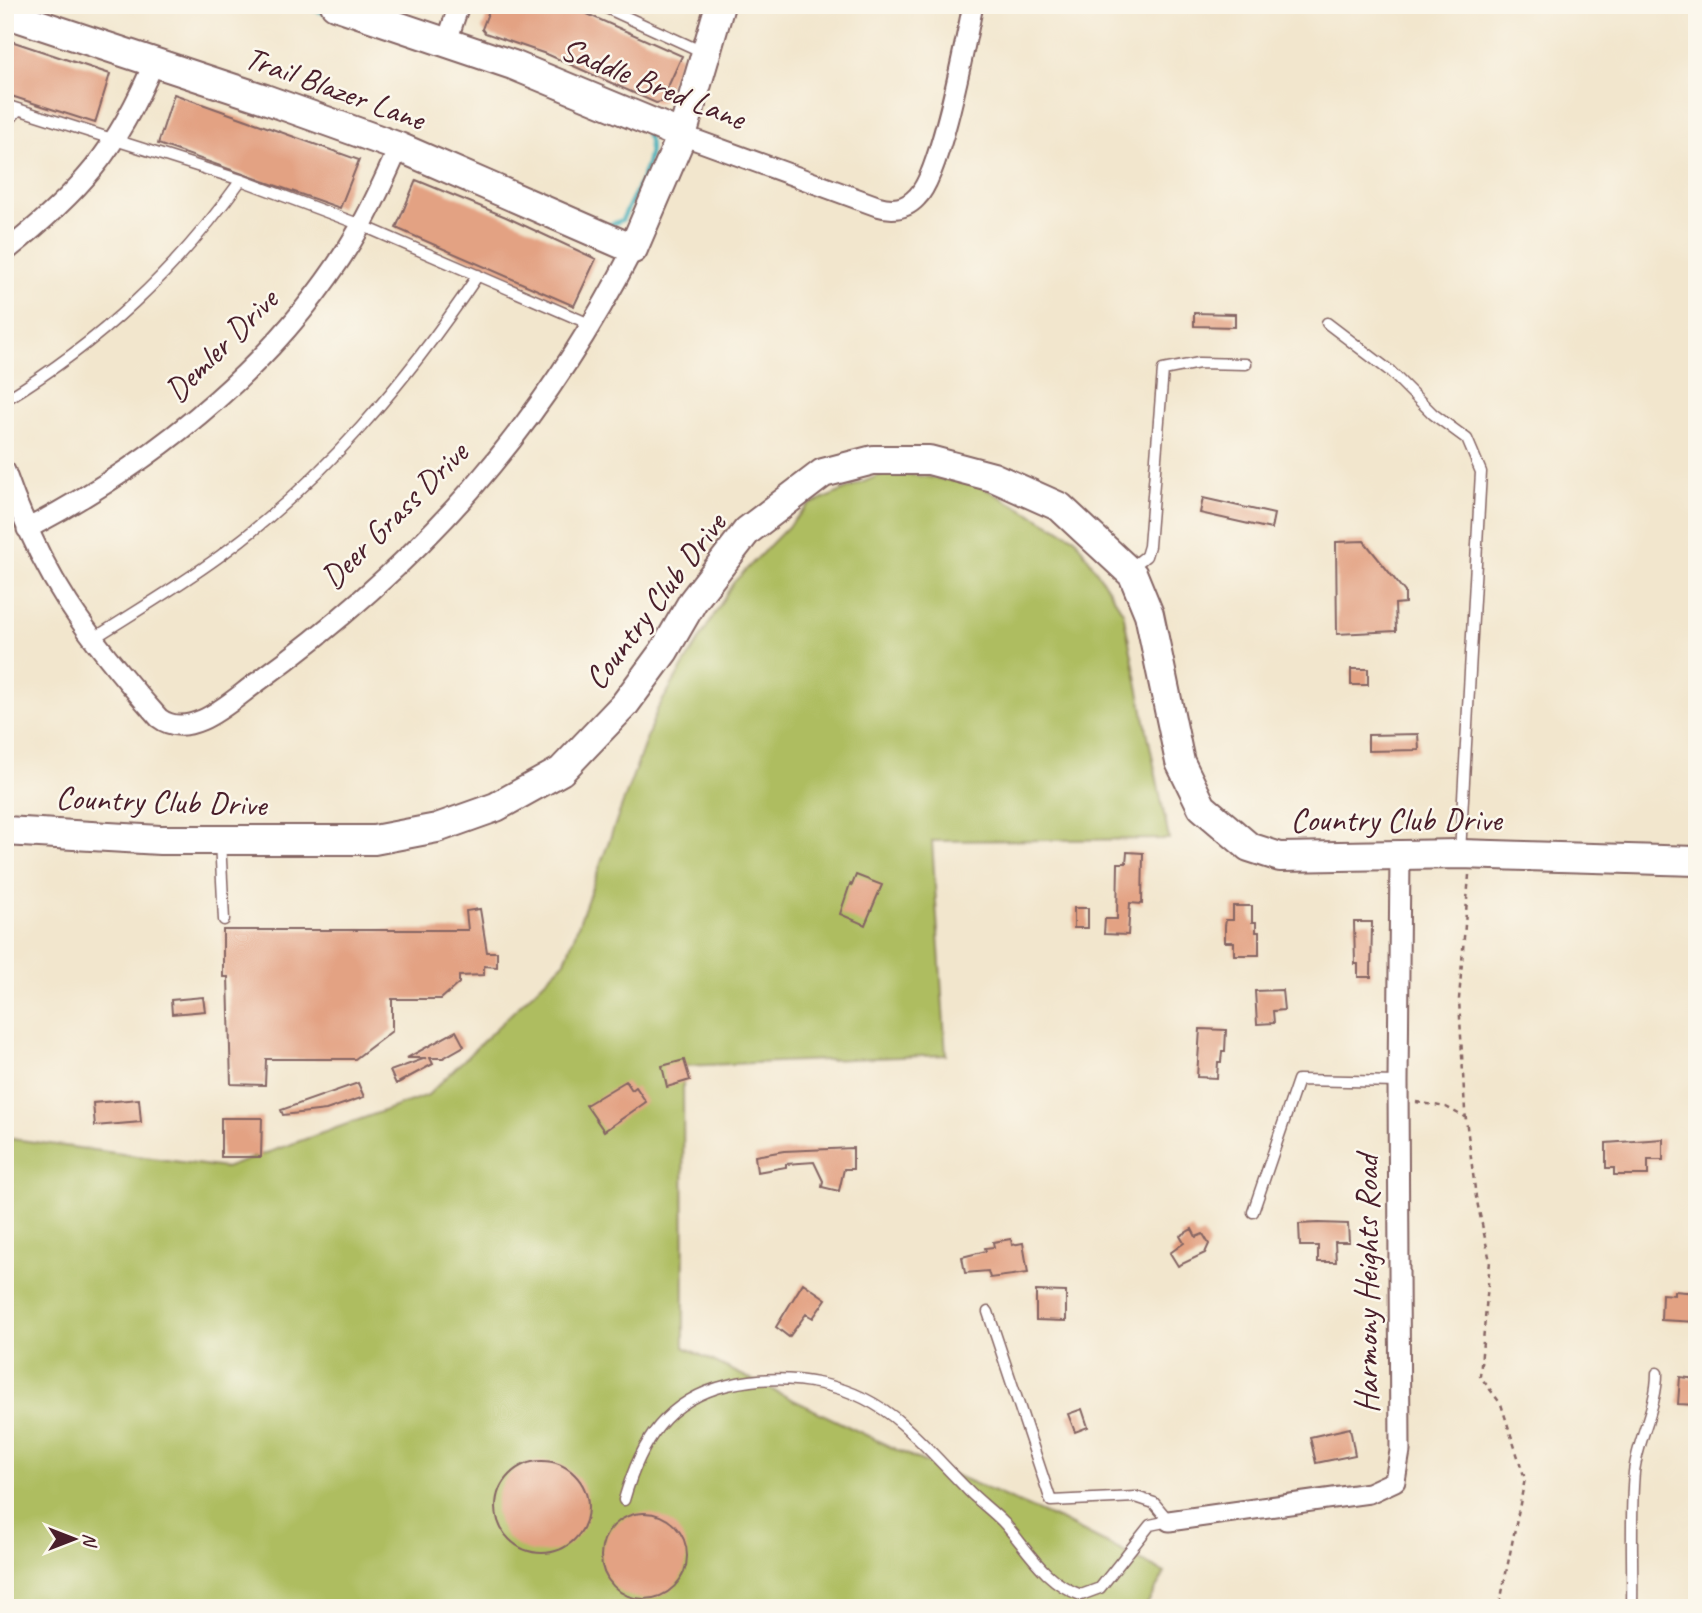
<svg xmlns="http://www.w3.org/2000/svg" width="1702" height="1613" font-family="Caveat,sans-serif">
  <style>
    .grass { fill: #aebd60; stroke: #7c6e46; stroke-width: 2 }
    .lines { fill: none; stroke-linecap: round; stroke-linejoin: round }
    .stream { stroke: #3eaeb9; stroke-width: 4.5 }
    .building { fill: #e3a283 }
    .lane-casing { stroke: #856564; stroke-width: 13 }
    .street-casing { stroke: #856564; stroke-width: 23 }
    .secondary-casing { stroke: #856564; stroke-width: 32 }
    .path { stroke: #856564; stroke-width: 2.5; stroke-dasharray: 5 5; stroke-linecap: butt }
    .lane { stroke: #fff; stroke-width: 10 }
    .street { stroke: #fff; stroke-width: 19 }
    .secondary { stroke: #fff; stroke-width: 28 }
    .labels { text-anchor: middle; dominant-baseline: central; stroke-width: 5; stroke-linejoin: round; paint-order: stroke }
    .street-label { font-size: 33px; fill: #4a1f2b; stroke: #fbf7ec }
  </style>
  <rect width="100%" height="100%" fill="#fbf7ec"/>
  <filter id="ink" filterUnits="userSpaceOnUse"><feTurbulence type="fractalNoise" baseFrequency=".0143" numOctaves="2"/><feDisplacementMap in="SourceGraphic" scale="14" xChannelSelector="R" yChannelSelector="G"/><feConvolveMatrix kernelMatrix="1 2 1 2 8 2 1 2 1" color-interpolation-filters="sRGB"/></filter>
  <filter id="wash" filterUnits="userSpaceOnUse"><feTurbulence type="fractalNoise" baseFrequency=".00686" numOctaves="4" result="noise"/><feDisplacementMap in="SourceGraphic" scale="28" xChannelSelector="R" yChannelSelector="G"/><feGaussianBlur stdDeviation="1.57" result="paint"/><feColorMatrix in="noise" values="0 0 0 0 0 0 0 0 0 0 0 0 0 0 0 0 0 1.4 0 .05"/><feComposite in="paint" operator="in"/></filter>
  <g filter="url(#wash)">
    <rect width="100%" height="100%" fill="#f2e6cd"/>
    <path class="grass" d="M 887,472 L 975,483 L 1075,538 L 1123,612 L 1169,839 L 932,841 L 946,1055 L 683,1066 L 684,1347 L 899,1451 L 1064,1522 L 1165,1573 L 1145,1608 L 5,1608 L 5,1138 L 225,1168 L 428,1095 L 565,961 L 657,710 L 733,583 L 809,505 Z"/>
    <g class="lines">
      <path class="stream" d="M 300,5 L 328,14
        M 608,226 L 622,220 C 631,200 660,153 646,134"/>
    </g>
    <g id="blocks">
      <path class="building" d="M 491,5 L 567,5 L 682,56 L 661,102 L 656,103 L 549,55 L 485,33 L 482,29 Z
        M 5,39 L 110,74 L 95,123 L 5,94 Z
        M 174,94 L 359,160 L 340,208 L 158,144 Z
        M 416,180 L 506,217 L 596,259 L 574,306 L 396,228 Z
        M 1194,313 L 1235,314 L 1235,327 L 1194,326 Z
        M 1203,498 L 1274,514 L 1271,529 L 1200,513 Z
        M 1364,541 L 1405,592 L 1405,603 L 1395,604 L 1396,631 L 1337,634 L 1336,542 Z
        M 1351,669 L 1368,669 L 1368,685 L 1351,685 Z
        M 1418,734 L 1419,750 L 1368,751 L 1368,735 Z
        M 1127,852 L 1143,853 L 1142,904 L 1130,903 L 1128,935 L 1104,934 L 1105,919 L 1117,919 L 1118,863 L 1126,863 Z
        M 856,875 L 882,885 L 865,925 L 840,914 L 850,884 L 852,885 Z
        M 1233,906 L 1252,906 L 1252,922 L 1256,922 L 1256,932 L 1259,932 L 1259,955 L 1234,955 L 1234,942 L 1225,942 L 1225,926 L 1226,920 L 1233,920 Z
        M 1074,908 L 1088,908 L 1088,928 L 1074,928 Z
        M 480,909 L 487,952 L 497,952 L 497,967 L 484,966 L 484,975 L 459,976 L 459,983 L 441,999 L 392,999 L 392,1031 L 355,1059 L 266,1059 L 265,1085 L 231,1084 L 228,977 L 223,977 L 223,930 L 468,930 L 466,911 Z
        M 1354,922 L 1372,922 L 1371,977 L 1358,977 L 1358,964 L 1355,964 Z
        M 1282,990 L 1284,1010 L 1273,1011 L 1274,1023 L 1257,1024 L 1255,991 Z
        M 203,997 L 205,1011 L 172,1014 L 171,1000 Z
        M 1200,1029 L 1226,1030 L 1225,1051 L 1222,1051 L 1221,1062 L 1218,1062 L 1217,1078 L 1197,1077 Z
        M 456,1031 L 464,1046 L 443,1058 L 430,1058 L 433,1064 L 396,1084 L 390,1071 L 426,1058 L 407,1058 Z
        M 684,1060 L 690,1080 L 667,1087 L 662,1066 Z
        M 626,1081 L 632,1090 L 636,1087 L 646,1102 L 604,1131 L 586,1105 Z
        M 358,1083 L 364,1097 L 326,1110 L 283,1115 L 281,1110 Z
        M 139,1099 L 141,1122 L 95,1126 L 93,1103 Z
        M 221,1118 L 262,1118 L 261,1157 L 221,1157 Z
        M 1663,1139 L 1663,1160 L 1648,1160 L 1648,1175 L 1614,1175 L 1614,1168 L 1606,1168 L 1606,1143 Z
        M 853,1148 L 853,1169 L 844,1169 L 839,1191 L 822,1187 L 823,1181 L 814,1162 L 786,1164 L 786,1167 L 757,1172 L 755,1156 L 784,1151 Z
        M 1318,1223 L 1348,1224 L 1349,1242 L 1335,1242 L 1336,1262 L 1318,1262 L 1318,1246 L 1300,1246 L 1299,1224 Z
        M 1192,1229 L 1196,1237 L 1203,1234 L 1209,1244 L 1205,1253 L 1178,1266 L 1170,1253 L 1184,1243 L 1180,1236 Z
        M 1011,1239 L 1012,1245 L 1023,1243 L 1028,1273 L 990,1278 L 988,1271 L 965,1273 L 962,1257 L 986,1251 L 985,1248 L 994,1247 L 993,1242 Z
        M 803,1283 L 826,1299 L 813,1318 L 806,1314 L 789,1337 L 776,1327 Z
        M 1036,1291 L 1066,1292 L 1066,1321 L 1036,1320 Z
        M 1674,1291 L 1697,1293 L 1697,1322 L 1661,1320 L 1662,1294 L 1674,1295 Z
        M 1680,1377 L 1697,1379 L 1697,1405 L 1678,1404 Z
        M 1082,1409 L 1088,1427 L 1075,1432 L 1068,1414 Z
        M 1350,1428 L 1355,1455 L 1316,1463 L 1310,1437 Z
        M496 1507a46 46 0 1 1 92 0a46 46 0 1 1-92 0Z
        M601 1556a43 43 0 1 1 86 0a43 43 0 1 1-86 0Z"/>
    </g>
  </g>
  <g filter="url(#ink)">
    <use href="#blocks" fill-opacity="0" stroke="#856564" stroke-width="2"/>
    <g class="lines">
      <g class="lane-casing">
        <path id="lane" d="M 600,5 L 705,53
          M 5,105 L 241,180 L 361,225 L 592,325
          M 5,125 L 18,110
          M 1327,323 L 1390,371 L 1433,414 L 1467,439 L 1481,472 L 1460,853
          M 5,400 C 100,342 176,271 241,180
          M 1128,570 L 1146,556 L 1149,546 L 1163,370 L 1199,363 L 1246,364
          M 91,640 C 135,612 179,586 220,556 C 325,479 406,382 478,275
          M 220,841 L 224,920
          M 1253,1212 L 1298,1080 L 1398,1082
          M 624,1500 C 641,1441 666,1400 728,1385 C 788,1371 855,1382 902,1424 C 925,1444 945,1467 966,1488 C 978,1501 993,1511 1005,1524 C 1029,1551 1044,1582 1081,1595 L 1100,1588 L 1150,1525 L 1169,1521 L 1154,1503 L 1136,1497 L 1051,1501 L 988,1312
          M 1632,1608 C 1633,1563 1630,1517 1634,1472 C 1638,1438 1657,1407 1657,1373"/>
      </g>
      <g class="street-casing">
        <path id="street" d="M 447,41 L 459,5
          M 682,135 L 877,206 C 893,211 906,209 917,197 C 941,174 965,43 973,5
          M 5,252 C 80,192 117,151 154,62
          M 5,471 C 41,576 87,637 159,718 C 190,742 232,700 256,683 C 421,564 540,430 633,249
          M 27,529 C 161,459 286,357 362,224 C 376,199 387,173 399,147
          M 1169,1521 L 1369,1493 L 1395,1481 L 1400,1451 L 1398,1082 L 1400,856"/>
      </g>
      <g class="secondary-casing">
        <path id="secondary" d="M 335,5 L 513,65 L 682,135
          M 5,13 L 265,99 L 399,147 L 633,249 L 682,135 L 720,5
          M 5,831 L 160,840 L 374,840 L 437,828 L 496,807 L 561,771 L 625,704 L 664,651 L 693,601 L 747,531 L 823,473 L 873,460 L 929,460 L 993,477 L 1060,507 L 1133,575 L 1149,614 L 1180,762 L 1202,807 L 1249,847 L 1280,857 L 1460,854 L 1697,861"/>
      </g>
      <path class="path" d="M 1469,875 L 1459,999 L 1465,1111 L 1476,1197 L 1490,1261 L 1480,1376 L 1501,1404 L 1525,1479 L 1499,1608
        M 1416,1102 L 1446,1107 L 1466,1118"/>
      <use href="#lane" class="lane"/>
      <use href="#street" class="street"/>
      <use href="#secondary" class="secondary"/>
    </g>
  </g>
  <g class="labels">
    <g class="street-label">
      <text transform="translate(653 83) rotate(22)">Saddle Bred Lane</text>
      <text transform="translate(335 88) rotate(20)">Trail Blazer Lane</text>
      <text transform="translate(221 345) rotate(-45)">Demler Drive</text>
      <text transform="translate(394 515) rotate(-45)">Deer Grass Drive</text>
      <text transform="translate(655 601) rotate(-53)">Country Club Drive</text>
      <text transform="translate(161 801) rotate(2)">Country Club Drive</text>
      <text x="1396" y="820">Country Club Drive</text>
      <text transform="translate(1367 1284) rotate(-90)">Harmony Heights Road</text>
    </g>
  </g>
  <rect width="1702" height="1613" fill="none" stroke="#fbf7ec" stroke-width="28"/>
  <g transform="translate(74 1539) rotate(90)" stroke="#fbf7ec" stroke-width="5" paint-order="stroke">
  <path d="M0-5L12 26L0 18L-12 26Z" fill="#4a1f2b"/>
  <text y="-10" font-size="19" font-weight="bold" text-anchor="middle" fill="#4a1f2b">N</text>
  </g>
</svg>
